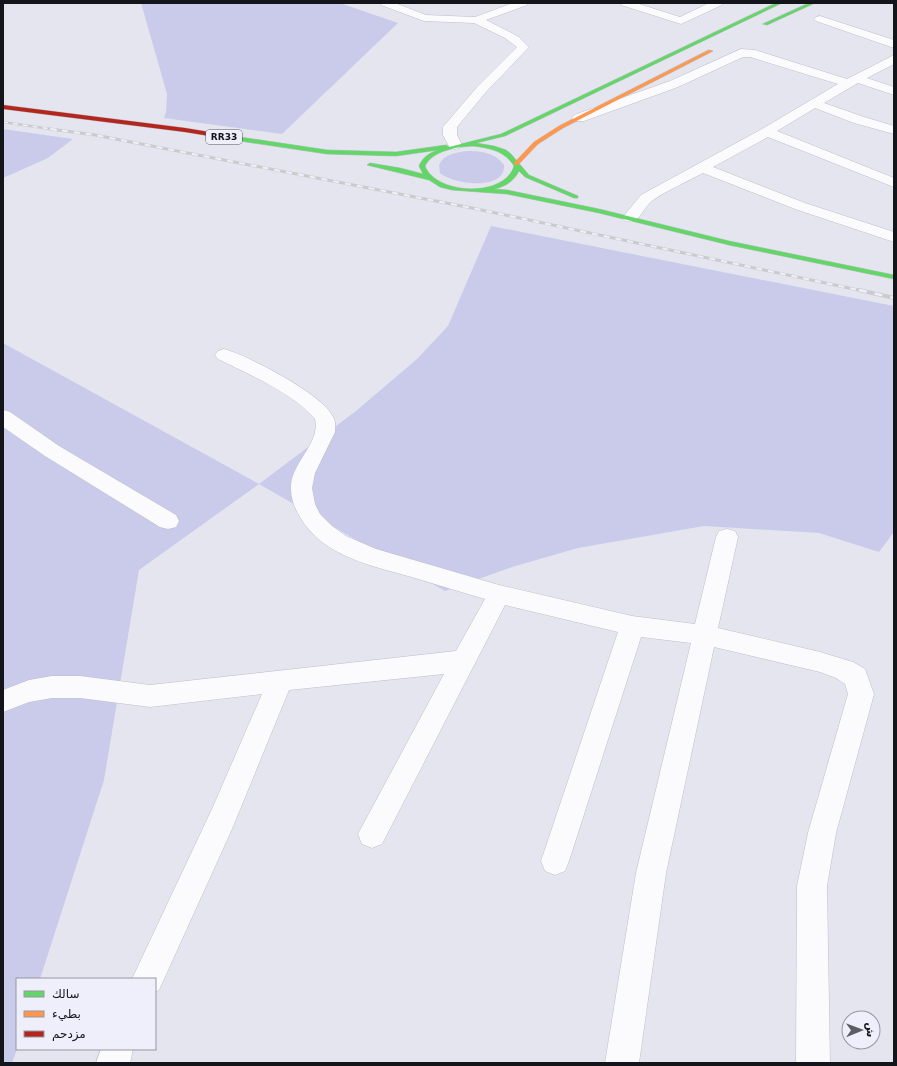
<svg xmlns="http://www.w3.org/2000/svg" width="897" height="1066" font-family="'DejaVu Sans',Cairo,sans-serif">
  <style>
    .green { fill: #cacbeb }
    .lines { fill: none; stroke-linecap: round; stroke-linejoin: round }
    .street-casing { stroke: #bebec7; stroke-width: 1 }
    .fast-casing { stroke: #bebec7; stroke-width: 1 }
    .slow-casing { stroke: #bebec7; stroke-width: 1 }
    .jam-casing { stroke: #bebec7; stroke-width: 1 }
    .street { fill: #fbfbfd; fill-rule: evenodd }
    .fast { fill: #63d668; fill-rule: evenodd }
    .slow { fill: #ff974d; fill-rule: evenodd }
    .jam { fill: #b3261e; fill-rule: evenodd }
    .rail-far2-casing { stroke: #cbcbcd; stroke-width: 2.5 }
    .rail-far1-casing { stroke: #cbcbcd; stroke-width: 3 }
    .rail-casing { stroke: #cbcbcd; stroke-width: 4 }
    .rail-far2 { stroke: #eeeffb; stroke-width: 1.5; stroke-dasharray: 5; stroke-linecap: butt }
    .rail-far1 { stroke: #eeeffb; stroke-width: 2; stroke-dasharray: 6; stroke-linecap: butt }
    .rail { stroke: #eeeffb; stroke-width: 2.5; stroke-dasharray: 8; stroke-linecap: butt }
    .labels { text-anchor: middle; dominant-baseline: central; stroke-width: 3; stroke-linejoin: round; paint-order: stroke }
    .shield { fill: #eeeffb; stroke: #55565e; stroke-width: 1 }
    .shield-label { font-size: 9px; font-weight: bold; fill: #14141b }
  </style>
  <rect width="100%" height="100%" fill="#e5e5f0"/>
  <path class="green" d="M 141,3 L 340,3 L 398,23 L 282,134 L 164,118 L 166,112 L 167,94 Z
    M 3,129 L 73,139 L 48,158 L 3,178 Z
    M 466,151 C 480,151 495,152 504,165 C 506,191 453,185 440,173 L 439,165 C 444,154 455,153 466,151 Z
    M 491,226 L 894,306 L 894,532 L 879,552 L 819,533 L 704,526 L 578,548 L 512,567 L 445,591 L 259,484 L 139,570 L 104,780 L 40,979 L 17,979 L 17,1049 L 12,1063 L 3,1063 L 3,343 L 259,484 L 356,411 L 417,359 L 448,326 Z"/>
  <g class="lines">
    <g class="street-casing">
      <path id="street" d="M 380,3 L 395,3 L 426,15 L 475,17 L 513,3 L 528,3 L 527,5 L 486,20 L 519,37 L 529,47 L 486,92 L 457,127 L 457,135 L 462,145 L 460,148 L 455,149 L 450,148 L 443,135 L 443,127 L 478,86 L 517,47 L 505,38 L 474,23 L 424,21 L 381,5 Z
        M 620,3 L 636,3 L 680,17 L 709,3 L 723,3 L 722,5 L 681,24 L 621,5 Z
        M 820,16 L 894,40 L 894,48 L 816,21 L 814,19 L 816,17 Z
        M 741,49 L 755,50 L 847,79 L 894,55 L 894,64 L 867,78 L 894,87 L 894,95 L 858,83 L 824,103 L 864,117 L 894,126 L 894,134 L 854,123 L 815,108 L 777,131 L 894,178 L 894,187 L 768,137 L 713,167 L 805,203 L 894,232 L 894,242 L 795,209 L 703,173 C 686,182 668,190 653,200 C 642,208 640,225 625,221 L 622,218 L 641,195 L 762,129 L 838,84 L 750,57 L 743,57 L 678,87 L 584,121 L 574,121 L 572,118 L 574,115 L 670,81 Z
        M 224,349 C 247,355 324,395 333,417 C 336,422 335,426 335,432 L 315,473 L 312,488 L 315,504 L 320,514 L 332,526 L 346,536 L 376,549 L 499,585 L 632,616 L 695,624 L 716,537 L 719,531 L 727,529 L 735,531 L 738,537 L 718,628 L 820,652 L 853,662 L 865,669 L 874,694 L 836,833 L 827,886 L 830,1063 L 796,1063 L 797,886 L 808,833 L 848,694 L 845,684 L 836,678 L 820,672 L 714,647 L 666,873 L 639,1063 L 605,1063 L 636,873 L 691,643 L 641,637 L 569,861 L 565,871 L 555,875 L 545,871 L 541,861 L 618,632 L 505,605 L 382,844 L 372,848 L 362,844 L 358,834 L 444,674 L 289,690 L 232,829 L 159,990 L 155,992 L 155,979 L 132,979 L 212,809 L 262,694 L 150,707 L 80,698 L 52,698 L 29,702 L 3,712 L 3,690 L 29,680 L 52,676 L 80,676 L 150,685 L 456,651 L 485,599 C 461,592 438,585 415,578 C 373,566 323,557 300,517 C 295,509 291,499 291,489 C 290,463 321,444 315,419 C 295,394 246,373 218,359 L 215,355 L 218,351 Z
        M 3,410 L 10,412 L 59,446 L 176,515 L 179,521 L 176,527 L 168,529 L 160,527 L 45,456 L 3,427 Z
        M 101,1049 L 133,1049 L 130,1063 L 96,1063 Z"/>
    </g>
    <g class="fast-casing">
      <path id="fast" d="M 776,3 L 782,3 L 505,136 L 476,143 L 494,146 L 506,150 L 511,154 L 529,175 L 578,196 L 578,198 L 574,198 L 525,177 L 519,171 C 514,181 505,187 494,189 L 507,190 L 599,209 L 729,241 L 894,275 L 894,279 L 729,245 L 599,213 L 507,194 L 452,190 L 440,187 L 429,180 L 367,165 L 370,163 L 400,168 L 423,174 L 419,166 C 423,157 429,153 438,150 L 396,156 L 327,154 L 240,141 L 237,139 L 240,137 L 327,150 L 396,152 L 446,145 L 449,147 L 501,134 ZM 473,146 C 490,148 505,151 514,166 C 505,198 436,195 425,166 C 433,150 457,147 473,146 Z
        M 809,3 L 815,3 L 767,25 L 763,24 Z"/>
    </g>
    <g class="slow-casing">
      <path id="slow" d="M 709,50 L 713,51 L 563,128 L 538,144 L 518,165 L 513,164 L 534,142 L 559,126 Z"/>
    </g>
    <g class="jam-casing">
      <path id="jam" d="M 3,105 L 185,128 L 240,137 L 243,139 L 240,141 L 185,132 L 3,109 Z"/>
    </g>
    <use href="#street" class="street"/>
    <use href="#fast" class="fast"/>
    <use href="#slow" class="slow"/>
    <use href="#jam" class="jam"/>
    <g class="rail-far2-casing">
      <path id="rail-far2" d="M 3,122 L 57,130"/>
    </g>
    <g class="rail-far1-casing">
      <path id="rail-far1" d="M 50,129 L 95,135 L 477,209 L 863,291"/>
    </g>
    <g class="rail-casing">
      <path id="rail" d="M 859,290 L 894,298"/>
    </g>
    <use href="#rail-far2" class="rail-far2"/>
    <use href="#rail-far1" class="rail-far1"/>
    <use href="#rail" class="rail"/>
  </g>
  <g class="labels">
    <rect class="shield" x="206" y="130" width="36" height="14" rx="3"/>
    <g class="shield-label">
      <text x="224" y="137">RR33</text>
    </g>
  </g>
  <rect width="897" height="1066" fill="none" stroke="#14141b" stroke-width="8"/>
  <rect x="16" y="978" width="140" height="72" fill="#eeeffb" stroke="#9797a1"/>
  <rect x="24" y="991" width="20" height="6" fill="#63d668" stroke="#9797a1"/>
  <text x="52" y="998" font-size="12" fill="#14141b">سالك</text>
  <rect x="24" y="1011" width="20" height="6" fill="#ff974d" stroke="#9797a1"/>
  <text x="52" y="1018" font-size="12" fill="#14141b">بطيء</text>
  <rect x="24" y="1031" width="20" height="6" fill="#b3261e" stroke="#9797a1"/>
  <text x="52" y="1038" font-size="12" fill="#14141b">مزدحم</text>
  <g transform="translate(861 1030) rotate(89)"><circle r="19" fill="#eeeffb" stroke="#9797a1"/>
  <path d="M0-3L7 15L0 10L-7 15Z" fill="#5d5d66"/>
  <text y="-6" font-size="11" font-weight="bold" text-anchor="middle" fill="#14141b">ش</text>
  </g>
</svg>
